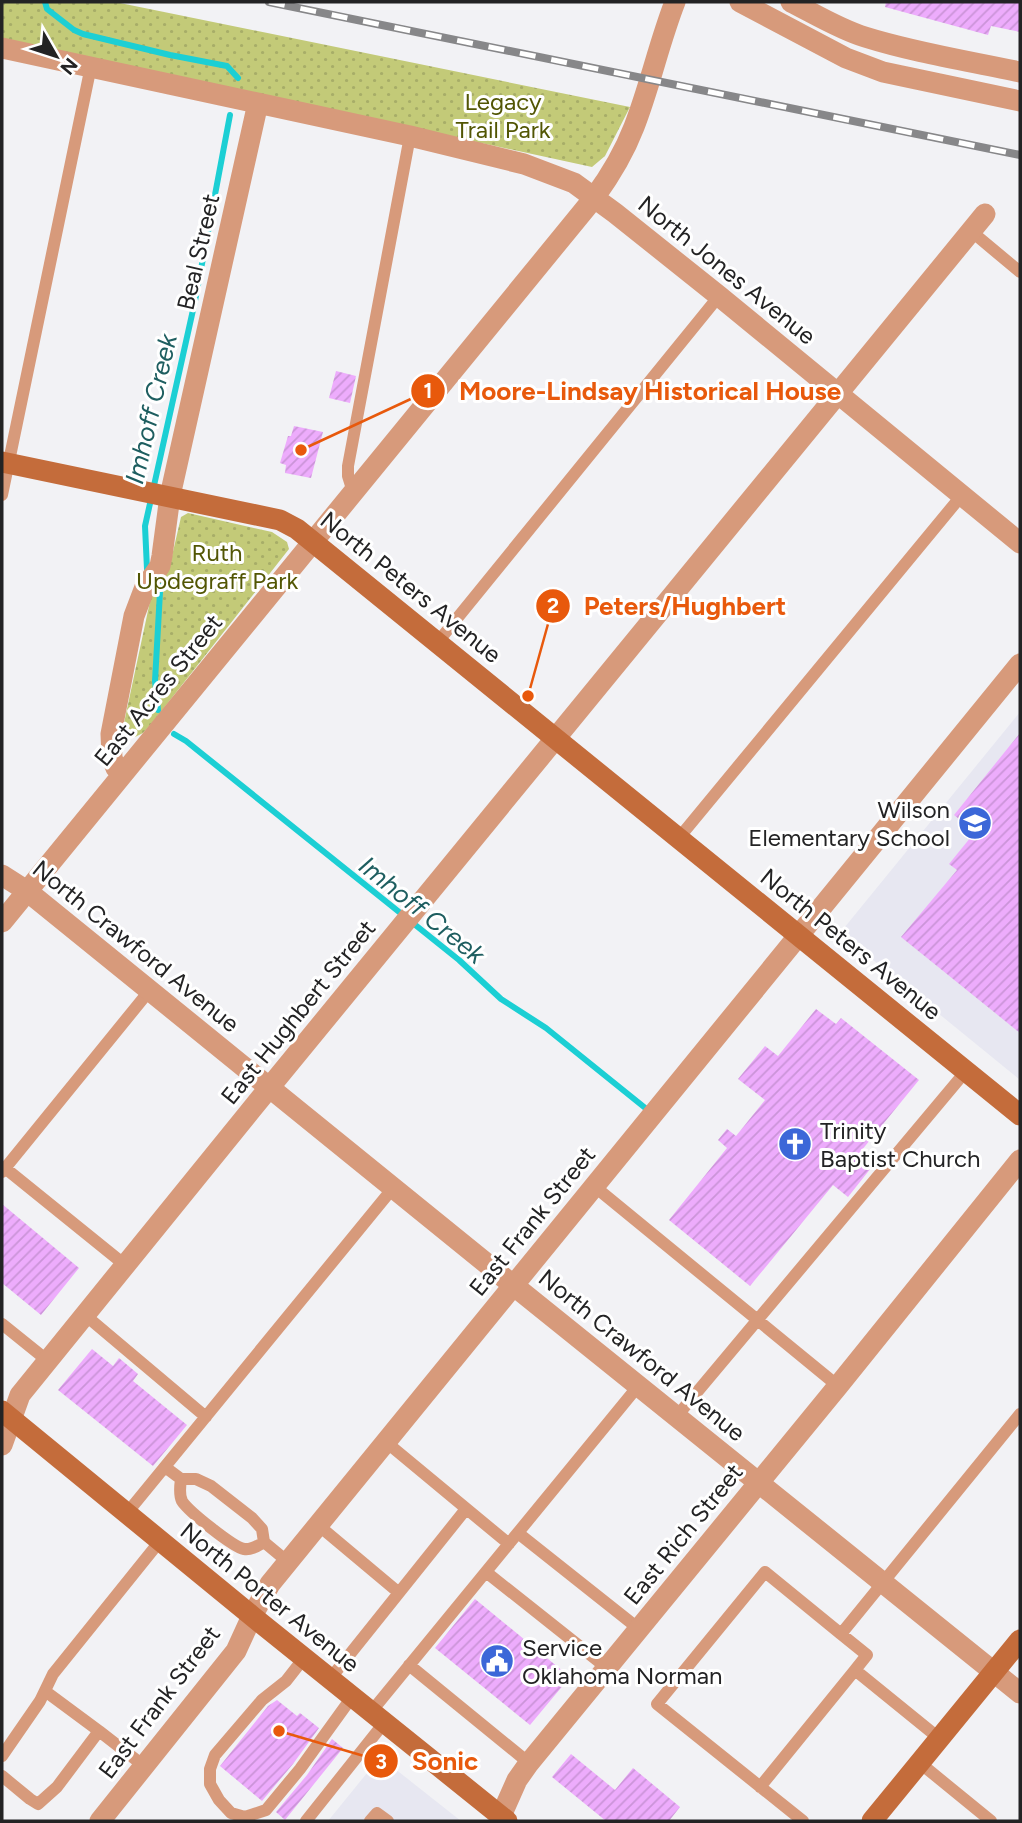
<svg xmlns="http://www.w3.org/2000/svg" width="1022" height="1823" font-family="Figtree,sans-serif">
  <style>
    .built { fill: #e7e7f1 }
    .park { fill: url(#park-dots) }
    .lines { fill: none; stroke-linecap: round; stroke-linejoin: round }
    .stream { stroke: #1ccfd4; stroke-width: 6 }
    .building { fill: url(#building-hatch) }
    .lane { stroke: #d79a7b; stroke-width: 12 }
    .street { stroke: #d79a7b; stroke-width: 21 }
    .secondary { stroke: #c46c3b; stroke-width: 21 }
    .rail-casing { stroke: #878789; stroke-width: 8 }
    .rail { stroke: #fff; stroke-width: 5; stroke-dasharray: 16; stroke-linecap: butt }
    .labels { text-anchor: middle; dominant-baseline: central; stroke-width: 6; stroke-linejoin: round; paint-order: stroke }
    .park-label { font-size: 24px; fill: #525604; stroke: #fff }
    .street-label { font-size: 24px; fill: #232324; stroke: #fff }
    .poi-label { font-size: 24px; fill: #232324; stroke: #fff; text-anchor: start }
    .water-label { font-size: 26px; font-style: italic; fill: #1e5e60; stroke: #fff }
    .leader { fill: none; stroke: #e8590c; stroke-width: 2.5 }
    .callout-dot { fill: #e8590c; stroke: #fff; stroke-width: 2.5 }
    .mark-label { font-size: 21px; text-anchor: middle; font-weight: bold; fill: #fff }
    .callout-label { font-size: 26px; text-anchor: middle; font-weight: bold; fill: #e8590c; stroke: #fff; stroke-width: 6; stroke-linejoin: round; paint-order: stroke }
  </style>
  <defs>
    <pattern id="park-dots" width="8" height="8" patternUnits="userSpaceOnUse" patternTransform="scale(1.75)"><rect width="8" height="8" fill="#c3ca78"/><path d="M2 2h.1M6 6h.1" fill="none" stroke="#a7ad68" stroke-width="1.8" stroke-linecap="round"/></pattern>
    <pattern id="building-hatch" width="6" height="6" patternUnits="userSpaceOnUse" patternTransform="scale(1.75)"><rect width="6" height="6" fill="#edacfc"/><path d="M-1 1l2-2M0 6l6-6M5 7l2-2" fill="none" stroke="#cb94d8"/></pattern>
  </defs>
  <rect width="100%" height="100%" fill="#f2f2f5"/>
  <path class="built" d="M 1020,712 L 1020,1080 L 840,933 Z
    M 380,1757 L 461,1821 L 328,1821 Z"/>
  <path class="park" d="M 2,2 L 115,2 L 630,107 L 605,156 L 592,167 L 2,39 Z
    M 188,513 L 272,532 L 287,542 L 289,549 L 152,723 L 143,733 L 135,737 L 125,730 L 124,723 L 152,592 L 169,569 L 181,517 Z"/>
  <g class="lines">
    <path class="stream" d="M 45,2 L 47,9 L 74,30 L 83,34 L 170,55 L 227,66 L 238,78
      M 150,572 L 147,569 L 145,526 L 195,301 L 230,115
      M 157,580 L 160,583 L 160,592 L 155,681 L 158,710
      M 174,734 L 186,741 L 459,960 L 501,999 L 546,1028 L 649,1111"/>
  </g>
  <path class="building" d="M 886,2 L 1020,2 L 1020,32 L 991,26 L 988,35 L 885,7 Z
    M 336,371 L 356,376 L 350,403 L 329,398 Z
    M 294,426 L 323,432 L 311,478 L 285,473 L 286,465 L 280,463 L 288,436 L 291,436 Z
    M 1020,733 L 1020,1033 L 901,937 L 957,870 L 949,864 L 975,832 L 954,815 Z
    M 816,1009 L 836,1024 L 841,1018 L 919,1080 L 857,1156 L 871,1168 L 848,1197 L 833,1185 L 750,1286 L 669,1220 L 727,1148 L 718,1140 L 727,1129 L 736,1136 L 765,1100 L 738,1079 L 765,1046 L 778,1056 Z
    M 2,1204 L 79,1268 L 41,1315 L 2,1283 Z
    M 92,1349 L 113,1366 L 119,1358 L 138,1374 L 133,1381 L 187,1425 L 153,1466 L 58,1390 Z
    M 475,1599 L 570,1677 L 530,1725 L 435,1648 Z
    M 277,1700 L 297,1716 L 300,1713 L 319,1728 L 293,1764 L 262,1801 L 220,1766 L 268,1706 Z
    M 332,1739 L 343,1748 L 285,1820 L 276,1812 L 307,1775 Z
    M 571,1754 L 615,1790 L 633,1768 L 680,1807 L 669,1821 L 606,1821 L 552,1777 Z"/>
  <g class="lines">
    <path class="lane" d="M 971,231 L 1020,272
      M 353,492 L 348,476 L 348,466 L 410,136
      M 2,495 L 91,66
      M 437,643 L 719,296
      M 678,839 L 962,495
      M 5,1168 L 125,1265
      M 2,1172 L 150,990
      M 594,1186 L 838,1386
      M 85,1315 L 206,1417
      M 2,1324 L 48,1361
      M 677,1416 L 966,1071
      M 386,1442 L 509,1544
      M 165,1467 L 181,1479 L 196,1479 L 211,1486 L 252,1518 L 262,1529 L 264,1542 L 288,1562
      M 181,1479 C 180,1486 179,1495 182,1501 C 188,1511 233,1547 244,1549 C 252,1550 257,1546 264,1542
      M 127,1513 L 393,1188
      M 318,1525 L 398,1592
      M 518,1533 L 639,1629
      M 486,1572 L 607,1668
      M 841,1634 L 867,1655 L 855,1670 L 940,1739
      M 304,1658 L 286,1681 L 262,1700 L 215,1755 L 210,1769 L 210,1784 L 219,1800 L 231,1813 L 245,1817 L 266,1810 L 300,1769 L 352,1697
      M 409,1665 L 529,1763
      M 330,1679 L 466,1509
      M 45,1691 L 99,1731
      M 371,1712 L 639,1385
      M 2,1756 L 40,1701 L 53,1674 L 160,1541
      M 920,1763 L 991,1821
      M 2,1776 L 30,1799 L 38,1804 L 57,1787 L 99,1731 L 144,1766
      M 760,1787 L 855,1670
      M 306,1821 L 384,1723
      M 370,1821 L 377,1813 L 388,1821
      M 803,1821 L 657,1704 L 765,1572 L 841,1634 L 1020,1414"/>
    <path class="street" d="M 740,2 L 846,58 L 883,72 L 1020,101
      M 791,2 C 815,14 839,29 865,37 C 916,53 969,61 1020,72
      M 2,48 L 410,136 L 524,164 L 574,183 L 615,213 L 719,296 L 1020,543
      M 122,775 L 116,768 L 112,758 L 111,734 L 134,616 L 145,587 L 160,566 L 162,556 L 170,496 L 258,103
      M 2,875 L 27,891 L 513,1285 L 1020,1693
      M 2,922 L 594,198 C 610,176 624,153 634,127 C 650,86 659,43 675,2
      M 2,1445 L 20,1395 L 251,1110 L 985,214
      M 501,1816 L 517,1780 L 529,1763 L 838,1386 L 1020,1160
      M 100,1821 L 236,1651 L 252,1616 L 270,1584 L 1020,664"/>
    <path class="secondary" d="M 2,462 L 280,520 L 297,529 L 1020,1115
      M 2,1411 L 252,1616 L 507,1821
      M 872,1821 L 1020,1640"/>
    <g class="rail-casing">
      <path id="rail" d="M 269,2 L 1020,155"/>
    </g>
    <use href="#rail" class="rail"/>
  </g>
  <defs>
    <g id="school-disc" transform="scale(1.75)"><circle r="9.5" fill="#3c67d8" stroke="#fff"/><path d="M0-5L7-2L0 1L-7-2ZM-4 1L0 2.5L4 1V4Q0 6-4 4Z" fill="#fff"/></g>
    <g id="church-disc" transform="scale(1.75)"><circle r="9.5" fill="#3c67d8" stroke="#fff"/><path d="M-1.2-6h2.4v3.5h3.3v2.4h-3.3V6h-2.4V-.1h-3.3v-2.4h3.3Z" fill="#fff"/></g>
    <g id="civic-disc" transform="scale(1.75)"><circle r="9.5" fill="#3c67d8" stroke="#fff"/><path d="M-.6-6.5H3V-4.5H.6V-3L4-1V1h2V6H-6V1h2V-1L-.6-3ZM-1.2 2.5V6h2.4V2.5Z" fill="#fff"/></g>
  </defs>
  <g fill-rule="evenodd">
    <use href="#school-disc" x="975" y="823"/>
    <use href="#church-disc" x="795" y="1144"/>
    <use href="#civic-disc" x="497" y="1661"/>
  </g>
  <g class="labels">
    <g class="park-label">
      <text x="503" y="101">Legacy<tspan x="503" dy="28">Trail Park</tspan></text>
      <text x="217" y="552">Ruth<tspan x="217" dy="28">Updegraff Park</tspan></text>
    </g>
    <g class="street-label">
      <text transform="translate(198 252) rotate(-77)">Beal Street</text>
      <text transform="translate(727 270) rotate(39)">North Jones Avenue</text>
      <text transform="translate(411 587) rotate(39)">North Peters Avenue</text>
      <text transform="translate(158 690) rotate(-51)">East Acres Street</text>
      <text transform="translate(851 944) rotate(39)">North Peters Avenue</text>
      <text transform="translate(136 946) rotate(39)">North Crawford Avenue</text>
      <text transform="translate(298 1012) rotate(-51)">East Hughbert Street</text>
      <text transform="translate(532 1221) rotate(-51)">East Frank Street</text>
      <text transform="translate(642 1355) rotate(39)">North Crawford Avenue</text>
      <text transform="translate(683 1534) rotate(-51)">East Rich Street</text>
      <text transform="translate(270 1597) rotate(39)">North Porter Avenue</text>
      <text transform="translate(159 1702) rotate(-53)">East Frank Street</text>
    </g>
    <g class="poi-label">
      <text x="950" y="809" text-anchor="end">Wilson<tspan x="950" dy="28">Elementary School</tspan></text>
      <text x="820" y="1130">Trinity<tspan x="820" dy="28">Baptist Church</tspan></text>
      <text x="522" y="1647">Service<tspan x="522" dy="28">Oklahoma Norman</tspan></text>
    </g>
    <g class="water-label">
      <text transform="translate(151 409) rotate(-77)">Imhoff Creek</text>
      <text transform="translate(422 910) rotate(39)">Imhoff Creek</text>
    </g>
  </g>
  <path class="leader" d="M301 450L428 391M528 696L553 606M279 1731L381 1761"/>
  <g class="callout-dot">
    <circle cx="301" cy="450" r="7"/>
    <circle cx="528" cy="696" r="7"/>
    <circle cx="279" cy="1731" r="7"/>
    <circle cx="428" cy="391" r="18"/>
    <circle cx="553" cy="606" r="18"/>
    <circle cx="381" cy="1761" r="18"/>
  </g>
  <g class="mark-label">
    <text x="428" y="398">1</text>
    <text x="553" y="613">2</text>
    <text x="381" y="1769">3</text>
  </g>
  <g class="callout-label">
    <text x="650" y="400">Moore-Lindsay Historical House</text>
    <text x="685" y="615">Peters/Hughbert</text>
    <text x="445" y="1770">Sonic</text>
  </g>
  <rect width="1022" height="1823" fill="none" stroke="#232324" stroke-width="7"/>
  <g transform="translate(56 56) rotate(129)" stroke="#ffffff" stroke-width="5" paint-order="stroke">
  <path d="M0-5L12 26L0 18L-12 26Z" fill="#232324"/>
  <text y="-10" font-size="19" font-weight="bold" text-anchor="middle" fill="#232324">N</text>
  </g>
</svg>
